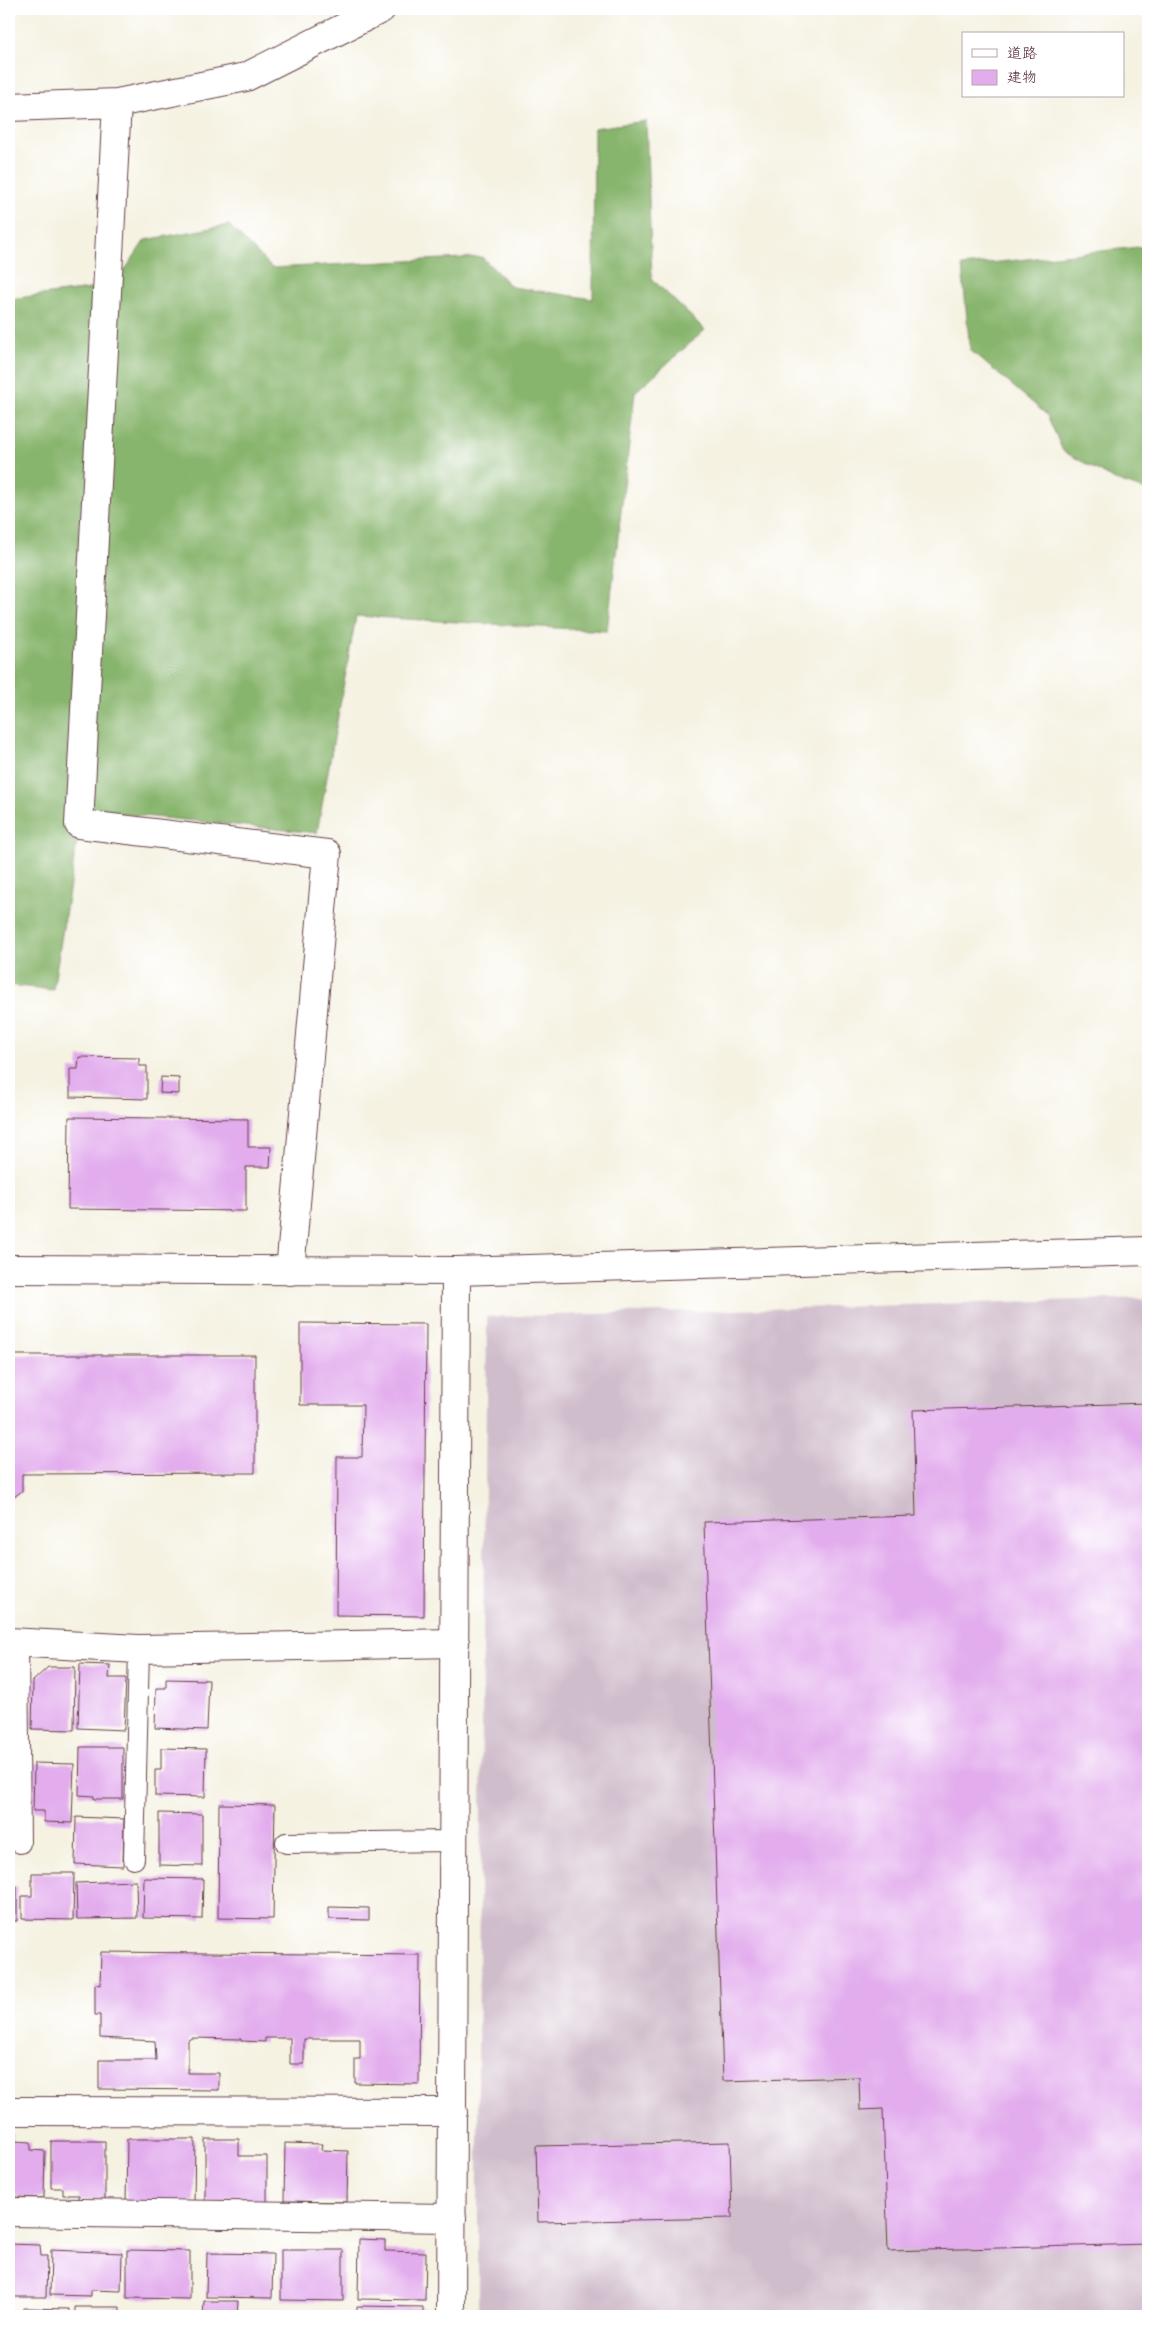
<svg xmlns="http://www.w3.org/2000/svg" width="1157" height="2325" font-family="'Architects Daughter','Klee One',sans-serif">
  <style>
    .industrial { fill: #d0bdcc }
    .forest { fill: #88b56d; stroke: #696a4c }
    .building { fill: #e2aced }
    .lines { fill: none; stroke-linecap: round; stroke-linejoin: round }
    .service-casing { stroke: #643f46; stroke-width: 22 }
    .minor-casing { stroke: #643f46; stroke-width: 30 }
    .tertiary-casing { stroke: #643f46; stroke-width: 30 }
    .service { stroke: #fff; stroke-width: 20 }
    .minor { stroke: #fff; stroke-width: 28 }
    .tertiary { stroke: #fff; stroke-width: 28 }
  </style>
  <rect width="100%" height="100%" fill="#fff"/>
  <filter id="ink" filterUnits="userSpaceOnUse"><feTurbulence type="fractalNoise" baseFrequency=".02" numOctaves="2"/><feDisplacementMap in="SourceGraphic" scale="10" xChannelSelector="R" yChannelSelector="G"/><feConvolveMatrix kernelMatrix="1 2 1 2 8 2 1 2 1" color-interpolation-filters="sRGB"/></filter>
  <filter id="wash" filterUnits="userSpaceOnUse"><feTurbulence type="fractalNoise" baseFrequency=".0096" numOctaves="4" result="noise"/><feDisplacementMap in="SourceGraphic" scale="20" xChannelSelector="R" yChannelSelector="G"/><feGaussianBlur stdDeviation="1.12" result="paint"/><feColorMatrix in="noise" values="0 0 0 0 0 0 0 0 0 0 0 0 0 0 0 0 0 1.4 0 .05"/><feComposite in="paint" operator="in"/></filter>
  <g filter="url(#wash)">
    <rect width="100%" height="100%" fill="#f5f2e2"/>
    <path class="industrial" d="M 1148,1298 L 1148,2316 L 478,2316 L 478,2054 L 487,1317 Z"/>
    <path class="forest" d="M 646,121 L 652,279 L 705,330 L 635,392 L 607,631 L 356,616 L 317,833 L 82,810 L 53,990 L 9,985 L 9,299 L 114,286 L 145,240 L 229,225 L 272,268 L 482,257 L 512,287 L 593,299 L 594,128 Z
      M 1148,246 L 1148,491 L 1115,480 L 1063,451 L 1047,415 L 970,350 L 962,266 Z"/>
    <g id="blocks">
      <path class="building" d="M 79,1057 L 139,1058 L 139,1066 L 147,1066 L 147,1099 L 70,1097 L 70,1069 L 78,1069 Z
        M 161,1077 L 179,1078 L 179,1094 L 160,1093 Z
        M 69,1117 L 248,1119 L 248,1147 L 271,1147 L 270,1167 L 246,1167 L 246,1211 L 68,1209 Z
        M 300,1323 L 426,1324 L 424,1616 L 336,1615 L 337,1457 L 362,1457 L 363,1405 L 300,1405 Z
        M 9,1355 L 255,1355 L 255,1473 L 22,1474 L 22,1491 L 14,1497 L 9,1498 Z
        M 1148,1403 L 1148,2244 L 888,2251 L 883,2109 L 860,2110 L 859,2077 L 723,2081 L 704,1522 L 916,1516 L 913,1410 Z
        M 80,1664 L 110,1665 L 109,1678 L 126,1678 L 124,1730 L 78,1728 Z
        M 48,1667 L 75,1667 L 74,1730 L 32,1729 L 33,1681 Z
        M 166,1679 L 209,1680 L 207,1730 L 155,1728 L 156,1688 L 166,1688 Z
        M 80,1747 L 123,1747 L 123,1799 L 94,1799 L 94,1796 L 79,1795 Z
        M 161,1748 L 206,1749 L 205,1797 L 155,1796 L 155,1770 L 161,1770 Z
        M 34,1763 L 74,1764 L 72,1823 L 44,1822 L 44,1811 L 33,1811 Z
        M 219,1804 L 275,1805 L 273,1919 L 218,1918 Z
        M 159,1813 L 202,1814 L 202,1866 L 159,1865 Z
        M 76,1817 L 124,1819 L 123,1866 L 75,1864 Z
        M 32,1873 L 74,1873 L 73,1920 L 22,1919 L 22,1896 L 32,1896 Z
        M 144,1878 L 203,1879 L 202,1919 L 143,1918 Z
        M 136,1881 L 137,1918 L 77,1919 L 76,1883 Z
        M 9,1886 L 17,1886 L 17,1921 L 9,1921 Z
        M 329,1907 L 369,1908 L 369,1920 L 329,1919 Z
        M 101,1952 L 420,1955 L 419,2084 L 355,2083 L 355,2059 L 360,2059 L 360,2039 L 304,2039 L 304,2064 L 290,2064 L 290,2038 L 265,2038 L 265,2042 L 241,2041 L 241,2039 L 192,2038 L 188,2040 L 188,2073 L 219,2073 L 219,2090 L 99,2089 L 99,2060 L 156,2060 L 155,2041 L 100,2038 L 100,2015 L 95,2015 L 95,1984 L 100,1985 Z
        M 9,2134 L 13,2134 L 13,2141 L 31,2142 L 31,2150 L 45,2151 L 44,2198 L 9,2197 Z
        M 127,2139 L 195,2139 L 194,2202 L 126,2202 Z
        M 205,2139 L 239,2139 L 239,2156 L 267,2156 L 267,2202 L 205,2202 Z
        M 51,2141 L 105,2141 L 105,2201 L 79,2200 L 79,2195 L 63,2195 L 63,2188 L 51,2188 Z
        M 730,2142 L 732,2218 L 538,2222 L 536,2146 Z
        M 285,2143 L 322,2144 L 321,2150 L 348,2151 L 347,2202 L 284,2201 Z
        M 359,2239 L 385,2240 L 385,2251 L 426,2252 L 425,2300 L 358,2299 Z
        M 9,2244 L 40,2245 L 41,2256 L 47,2256 L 46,2297 L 9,2297 Z
        M 51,2250 L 122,2253 L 121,2291 L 91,2290 L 91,2296 L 50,2295 Z
        M 127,2250 L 190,2251 L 190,2299 L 127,2298 Z
        M 281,2250 L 343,2250 L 343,2301 L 281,2300 Z
        M 207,2253 L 273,2254 L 272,2298 L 206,2297 Z
        M 204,2301 L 238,2301 L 237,2316 L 203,2316 Z
        M 357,2306 L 423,2307 L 423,2316 L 357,2316 Z
        M 75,2307 L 120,2307 L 120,2316 L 75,2316 Z
        M 23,2308 L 69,2309 L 69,2316 L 23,2316 Z
        M 9,2313 L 17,2313 L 17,2316 L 9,2316 Z"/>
    </g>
  </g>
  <g filter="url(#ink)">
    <use href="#blocks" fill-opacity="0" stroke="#643f46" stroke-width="1"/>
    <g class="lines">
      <g class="service-casing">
        <path id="service" d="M 18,1643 L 20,1843
          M 286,1843 L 454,1841
          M 134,1859 L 139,1649"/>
      </g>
      <g class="minor-casing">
        <path id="minor" d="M 117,103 L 79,824 L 327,854 L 290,1271
          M 9,107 L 117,103 L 246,77 L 381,9
          M 9,1642 L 139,1649 L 455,1643
          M 9,2111 L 453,2112
          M 9,2212 L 452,2218"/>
      </g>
      <g class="tertiary-casing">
        <path id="tertiary" d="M 9,1269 L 456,1271 L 1148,1251
          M 451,2316 L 456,1271"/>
      </g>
      <use href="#service" class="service"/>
      <use href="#minor" class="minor"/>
      <use href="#tertiary" class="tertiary"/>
    </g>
  </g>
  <rect width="1157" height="2325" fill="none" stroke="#fff" stroke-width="30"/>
  <rect x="962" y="32" width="162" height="65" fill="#ffffff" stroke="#b7a5aa"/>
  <rect x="972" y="49" width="25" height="8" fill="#ffffff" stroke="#b7a5aa"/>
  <text x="1007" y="58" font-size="15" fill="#4a1f2b">道路</text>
  <rect x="972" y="70" width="25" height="15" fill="#e2aced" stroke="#b7a5aa"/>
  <text x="1007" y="82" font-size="15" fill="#4a1f2b">建物</text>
</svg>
